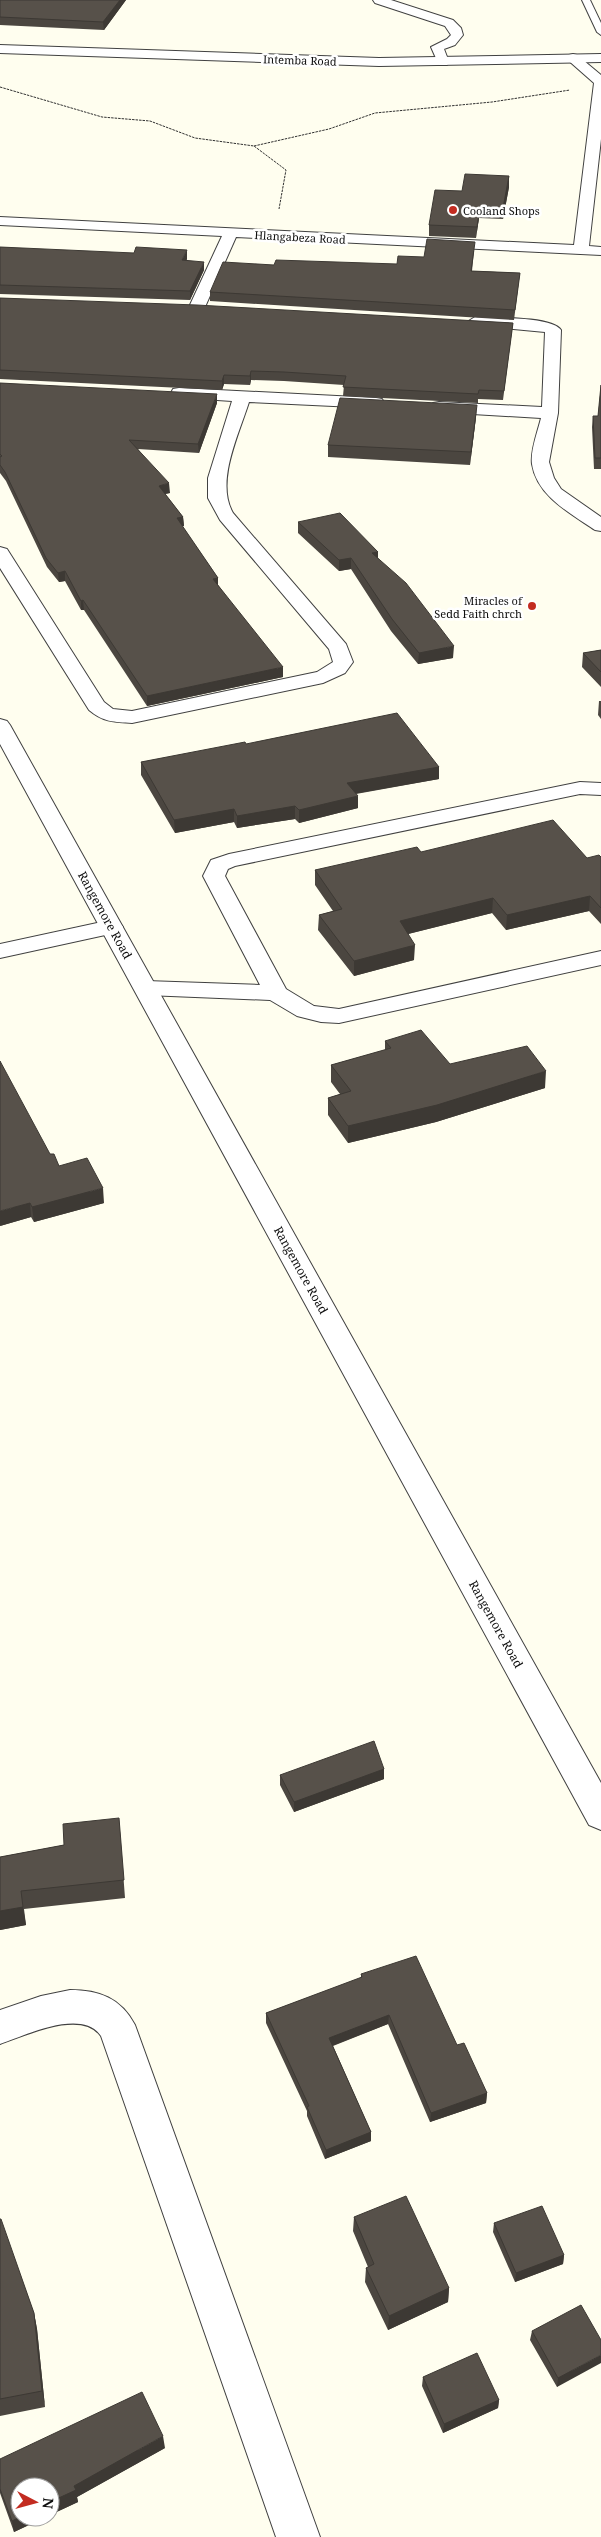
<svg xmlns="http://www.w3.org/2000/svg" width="601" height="2537" font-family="'Noto Serif',serif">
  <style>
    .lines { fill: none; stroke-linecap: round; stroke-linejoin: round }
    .service-casing { stroke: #414141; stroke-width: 2 }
    .minor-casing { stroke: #414141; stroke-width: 2 }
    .tertiary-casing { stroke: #414141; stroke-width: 2 }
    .path { stroke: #303030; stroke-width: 1; stroke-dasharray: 2.5 1; stroke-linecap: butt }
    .service { fill: #fff; fill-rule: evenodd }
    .minor { fill: #fff; fill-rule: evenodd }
    .tertiary { fill: #fff; fill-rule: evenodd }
    .wall { fill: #4b4640 }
    .shaded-wall { fill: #3d3934 }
    .building { fill: #57514a; stroke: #3d3934 }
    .poi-dot { fill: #c32c21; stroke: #fff; stroke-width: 2 }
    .labels { text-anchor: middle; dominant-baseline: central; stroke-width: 5; stroke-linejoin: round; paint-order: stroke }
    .far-street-label { font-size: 11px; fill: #0e0e0e; stroke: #fff }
    .far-poi-label { font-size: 11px; fill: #0e0e0e; stroke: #fff; text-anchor: start }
    .street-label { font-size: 12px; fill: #0e0e0e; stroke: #fff }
  </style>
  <rect width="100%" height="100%" fill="#fffeef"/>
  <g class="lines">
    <g class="service-casing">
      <path id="service" d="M 582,0 L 590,0 L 601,23 L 601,35 L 597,32 Z"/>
    </g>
    <g class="minor-casing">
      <path id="minor" d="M 373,0 L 391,0 L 453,20 L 461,28 L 463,35 L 455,45 L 444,49 L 449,62 L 447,65 L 439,65 L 431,47 L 447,39 L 451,35 L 445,26 L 375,3 Z
        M 573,54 L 577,55 L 601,75 L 601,139 L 589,246 L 601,247 L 601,255 L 236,237 L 205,307 L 197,312 L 189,307 L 222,236 L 0,225 L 0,217 L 574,245 L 594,83 L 569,61 L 567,58 L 569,55 Z
        M 475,317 C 492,318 552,316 561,330 L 558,413 L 549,462 L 554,478 L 561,489 L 601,517 L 601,531 L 595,530 C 570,513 537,496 532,464 C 530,451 538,431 541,418 L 439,412 L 433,411 L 431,407 L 433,403 L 439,402 L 542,407 L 545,332 L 469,325 L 467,322 Z
        M 179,388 L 376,398 L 382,399 L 384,403 L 382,407 L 376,408 L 249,402 C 239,434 215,482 233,513 L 346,644 L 353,662 L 345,673 L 323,683 L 132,723 C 114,722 103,722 89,710 L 0,568 L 0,547 L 7,549 L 104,702 L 113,709 L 132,711 L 317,672 L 333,662 L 329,649 L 220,520 L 208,498 L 208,478 L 232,401 L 173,397 L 171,393 L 173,389 Z
        M 580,782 L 601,783 L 601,795 L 580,794 L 235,866 L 228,869 L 225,876 L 286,989 L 314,1006 L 339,1009 L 601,951 L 601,965 L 339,1023 L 321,1022 L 297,1016 L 270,1000 L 146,995 L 138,993 L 134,988 L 138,983 L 146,981 L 260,985 L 203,876 L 211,860 L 229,854 Z
        M 111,920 L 119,922 L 123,927 L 119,932 L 0,958 L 0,944 Z
        M 70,1990 C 99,1990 121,1998 135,2025 L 320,2537 L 276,2537 L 101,2036 C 82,2008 26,2035 0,2044 L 0,2010 L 41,1996 Z"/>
    </g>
    <g class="tertiary-casing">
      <path id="tertiary" d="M 0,45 L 379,58 L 601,54 L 601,62 L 379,66 L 0,53 Z
        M 0,719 L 7,721 L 10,725 L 601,1783 L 601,1830 L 589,1825 L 0,744 Z"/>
    </g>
    <path class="path" d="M 0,87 L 102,117 L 150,121 L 195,138 L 254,146 L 286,170 L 279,209
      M 254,146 L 329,129 L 375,113 L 492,102 L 570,90"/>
    <use href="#service" class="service"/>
    <use href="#minor" class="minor"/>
    <use href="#tertiary" class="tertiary"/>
  </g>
  <path class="wall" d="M 0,0 L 126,0 L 104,30 L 0,25 Z
    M 509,176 L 509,187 L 503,219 L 479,218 L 476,238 L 429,236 L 429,225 L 462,191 Z
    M 0,247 L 187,259 L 186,260 L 204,270 L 190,300 L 0,294 Z
    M 474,251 L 472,271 L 520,273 L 514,320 L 210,301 L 210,292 L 274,265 L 397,264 L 424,257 Z
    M 0,298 L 513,323 L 503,400 L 478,399 L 478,403 L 343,396 L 344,385 L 284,381 L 251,380 L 250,385 L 224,384 L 222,390 L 0,379 Z
    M 0,383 L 217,403 L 199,453 L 138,449 L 170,493 L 165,494 L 183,517 L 184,526 L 182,526 L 218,578 L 218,585 L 283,677 L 147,706 L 84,610 L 81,610 L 65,581 L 59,582 L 47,567 L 6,481 L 0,473 Z
    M 601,385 L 601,469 L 594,469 L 592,427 L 593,416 L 598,416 Z
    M 476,417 L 470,465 L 328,457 L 328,445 Z
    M 298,522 L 378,552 L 378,558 L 453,658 L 418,664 L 391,631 L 351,569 L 339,571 L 298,533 Z
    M 601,650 L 601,687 L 582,667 L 583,653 Z
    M 599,701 L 601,701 L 601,719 L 598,715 Z
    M 246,744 L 439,767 L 439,779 L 356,794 L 358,808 L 299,823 L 295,819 L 237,828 L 234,822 L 175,833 L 141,775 L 141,762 Z
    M 421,852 L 587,858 L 601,857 L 601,924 L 589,911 L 506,930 L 492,913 L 408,934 L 414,960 L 354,976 L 318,930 L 319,915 L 333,911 L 315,885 L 315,870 Z
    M 385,1041 L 450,1064 L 545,1088 L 436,1122 L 348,1143 L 328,1115 L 328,1098 L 340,1094 L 331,1082 L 331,1065 L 385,1050 Z
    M 50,1154 L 59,1166 L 104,1203 L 34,1222 L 31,1217 L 0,1226 Z
    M 384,1769 L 384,1779 L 294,1812 L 280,1785 L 280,1775 Z
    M 119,1818 L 125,1898 L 24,1909 L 26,1925 L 0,1930 L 0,1857 L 64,1845 Z
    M 361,1974 L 457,2045 L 487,2093 L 486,2103 L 430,2122 L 388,2024 L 333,2046 L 371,2132 L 371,2141 L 325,2159 L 307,2116 L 307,2111 L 266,2023 L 266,2013 L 361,1978 Z
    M 354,2217 L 449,2288 L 448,2302 L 388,2330 L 365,2282 L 366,2268 L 368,2267 L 353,2231 Z
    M 0,2219 L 34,2313 L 37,2329 L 45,2407 L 0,2416 Z
    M 494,2223 L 564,2255 L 563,2264 L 515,2282 L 493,2232 Z
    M 532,2331 L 601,2340 L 557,2387 L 530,2340 Z
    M 423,2377 L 499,2400 L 498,2408 L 443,2433 L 422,2386 Z
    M 165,2448 L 77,2497 L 78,2502 L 14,2532 L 0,2493 L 0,2459 Z"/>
  <path class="shaded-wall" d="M 120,0 L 126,0 L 104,30 L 103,22 Z
    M 509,176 L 509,187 L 503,219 L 503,208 Z
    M 480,206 L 479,218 L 476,238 L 477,227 Z
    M 187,250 L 187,259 L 183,269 L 182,260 Z
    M 204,262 L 204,270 L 190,300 L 190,291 Z
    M 251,371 L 251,380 L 250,385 L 250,376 Z
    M 224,375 L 224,384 L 222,390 L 222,381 Z
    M 217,394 L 217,403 L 199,453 L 198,444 Z
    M 477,405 L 476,417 L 470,465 L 471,452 Z
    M 169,483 L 170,493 L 159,495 L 159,486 Z
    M 183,517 L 184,526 L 177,527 L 177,518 Z
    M 378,552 L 378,564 L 372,553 Z
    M 351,558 L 351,569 L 339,571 L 339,560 Z
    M 65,571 L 65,581 L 59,582 L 58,573 Z
    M 218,578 L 218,588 L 213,579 Z
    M 83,600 L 84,610 L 81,610 L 81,601 Z
    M 454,646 L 453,658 L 418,664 L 419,653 Z
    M 283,667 L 283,677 L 147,706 L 147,696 Z
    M 439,767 L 439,779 L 347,795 L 347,783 Z
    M 358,796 L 358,808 L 299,823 L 299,810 Z
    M 295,806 L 295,819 L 237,828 L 237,816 Z
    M 234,809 L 234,822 L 175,833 L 174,820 Z
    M 590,896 L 589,911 L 506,930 L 507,915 Z
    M 493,898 L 492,913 L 400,936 L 400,921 Z
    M 415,945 L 414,960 L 354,976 L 354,961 Z
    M 546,1071 L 545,1088 L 436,1122 L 348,1143 L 348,1126 Z
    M 103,1188 L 104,1203 L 34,1222 L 32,1207 Z
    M 30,1203 L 31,1217 L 0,1226 L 0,1211 Z
    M 384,1769 L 384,1779 L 294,1812 L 294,1802 Z
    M 23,1907 L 26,1925 L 0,1930 L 0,1911 Z
    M 389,2015 L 388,2024 L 329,2047 L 329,2038 Z
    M 487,2093 L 486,2103 L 430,2122 L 431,2113 Z
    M 371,2132 L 371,2141 L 325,2159 L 326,2150 Z
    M 564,2255 L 563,2264 L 515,2282 L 516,2273 Z
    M 449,2288 L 448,2302 L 388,2330 L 389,2316 Z
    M 34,2313 L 37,2329 L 45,2407 L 42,2391 Z
    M 601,2355 L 601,2363 L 557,2387 L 558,2378 Z
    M 499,2400 L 498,2408 L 443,2433 L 444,2424 Z
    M 163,2436 L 165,2448 L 77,2497 L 78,2502 L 50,2515 L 50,2502 L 74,2486 Z
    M 20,2517 L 46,2517 L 14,2532 L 12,2521 Z"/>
  <path class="building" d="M 0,0 L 120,0 L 103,22 L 0,17 Z
    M 465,174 L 509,176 L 503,208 L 480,206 L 477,227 L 429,225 L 435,190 L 462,191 Z
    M 427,239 L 475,242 L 471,271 L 520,273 L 515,310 L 210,292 L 223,262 L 274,265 L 276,260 L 397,264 L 398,256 L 424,257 Z
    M 0,247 L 134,253 L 136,247 L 187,250 L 182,260 L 204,262 L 190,291 L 0,285 Z
    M 0,298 L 197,305 L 513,323 L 504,391 L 479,390 L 478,394 L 343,387 L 346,376 L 284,372 L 251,371 L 250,376 L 224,375 L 222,381 L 0,370 Z
    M 0,383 L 217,394 L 198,444 L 129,440 L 169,483 L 159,486 L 183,517 L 177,518 L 218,578 L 213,579 L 283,667 L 147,696 L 83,600 L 81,601 L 65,571 L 58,573 L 46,558 L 5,472 L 0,465 L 0,457 L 2,456 L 0,454 Z
    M 601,385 L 601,458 L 595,458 L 593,416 L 598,416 Z
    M 340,398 L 477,405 L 471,452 L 328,445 Z
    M 340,513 L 378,552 L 372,553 L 406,583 L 454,646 L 419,653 L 392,619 L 351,558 L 339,560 L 298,522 Z
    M 601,650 L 601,672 L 583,653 Z
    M 397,713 L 439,767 L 347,783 L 358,796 L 299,810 L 295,806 L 237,816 L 234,809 L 174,820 L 141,762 L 245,742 L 246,744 Z
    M 553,820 L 587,858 L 599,855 L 601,857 L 601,908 L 590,896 L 507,915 L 493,898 L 400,921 L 415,945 L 354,961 L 319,915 L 342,909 L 315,870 L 417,847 L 421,852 Z
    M 421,1030 L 450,1064 L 527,1046 L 546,1071 L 437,1105 L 348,1126 L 328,1098 L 351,1091 L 331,1065 L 391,1048 L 385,1041 Z
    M 0,1061 L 50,1154 L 54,1154 L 59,1166 L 87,1158 L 103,1188 L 32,1207 L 30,1203 L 0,1211 Z
    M 374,1741 L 384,1769 L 294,1802 L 280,1775 Z
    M 119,1818 L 124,1880 L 21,1891 L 23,1907 L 0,1911 L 0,1857 L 64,1845 L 63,1824 Z
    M 416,1956 L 457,2045 L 464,2043 L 487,2093 L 431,2113 L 389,2015 L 329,2038 L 371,2132 L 326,2150 L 307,2107 L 309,2106 L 266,2013 L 362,1977 L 361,1974 Z
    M 406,2196 L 449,2288 L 389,2316 L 366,2268 L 374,2264 L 354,2217 Z
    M 542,2206 L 564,2255 L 516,2273 L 494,2223 Z
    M 0,2219 L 1,2219 L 34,2313 L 42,2391 L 0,2399 Z
    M 581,2305 L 601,2340 L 601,2355 L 558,2378 L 532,2331 Z
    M 477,2353 L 499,2400 L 444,2424 L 423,2377 Z
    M 142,2392 L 163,2436 L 74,2486 L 76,2490 L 50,2502 L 50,2487 L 20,2487 L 20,2517 L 12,2521 L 0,2489 L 0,2459 Z"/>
  <g class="poi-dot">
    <circle cx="453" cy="210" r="5"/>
    <circle cx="532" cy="606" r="5"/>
  </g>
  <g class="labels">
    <g class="far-street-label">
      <text transform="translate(300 60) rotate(2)">Intemba Road</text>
      <text transform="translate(300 237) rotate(3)">Hlangabeza Road</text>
    </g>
    <g class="far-poi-label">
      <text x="463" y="210">Cooland Shops</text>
      <text x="522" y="600" text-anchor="end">Miracles of<tspan x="522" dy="13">Sedd Faith chrch</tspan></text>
    </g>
    <g class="street-label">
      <text transform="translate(105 915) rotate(61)">Rangemore Road</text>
      <text transform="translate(301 1270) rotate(61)">Rangemore Road</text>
      <text transform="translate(496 1624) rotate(61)">Rangemore Road</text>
    </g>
  </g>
  <g transform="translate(35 2502) rotate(96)"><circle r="24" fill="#ffffff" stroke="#9f9f9f"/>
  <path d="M0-4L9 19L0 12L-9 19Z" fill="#c32c21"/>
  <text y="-8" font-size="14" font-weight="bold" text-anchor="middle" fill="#0e0e0e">N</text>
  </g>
</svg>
